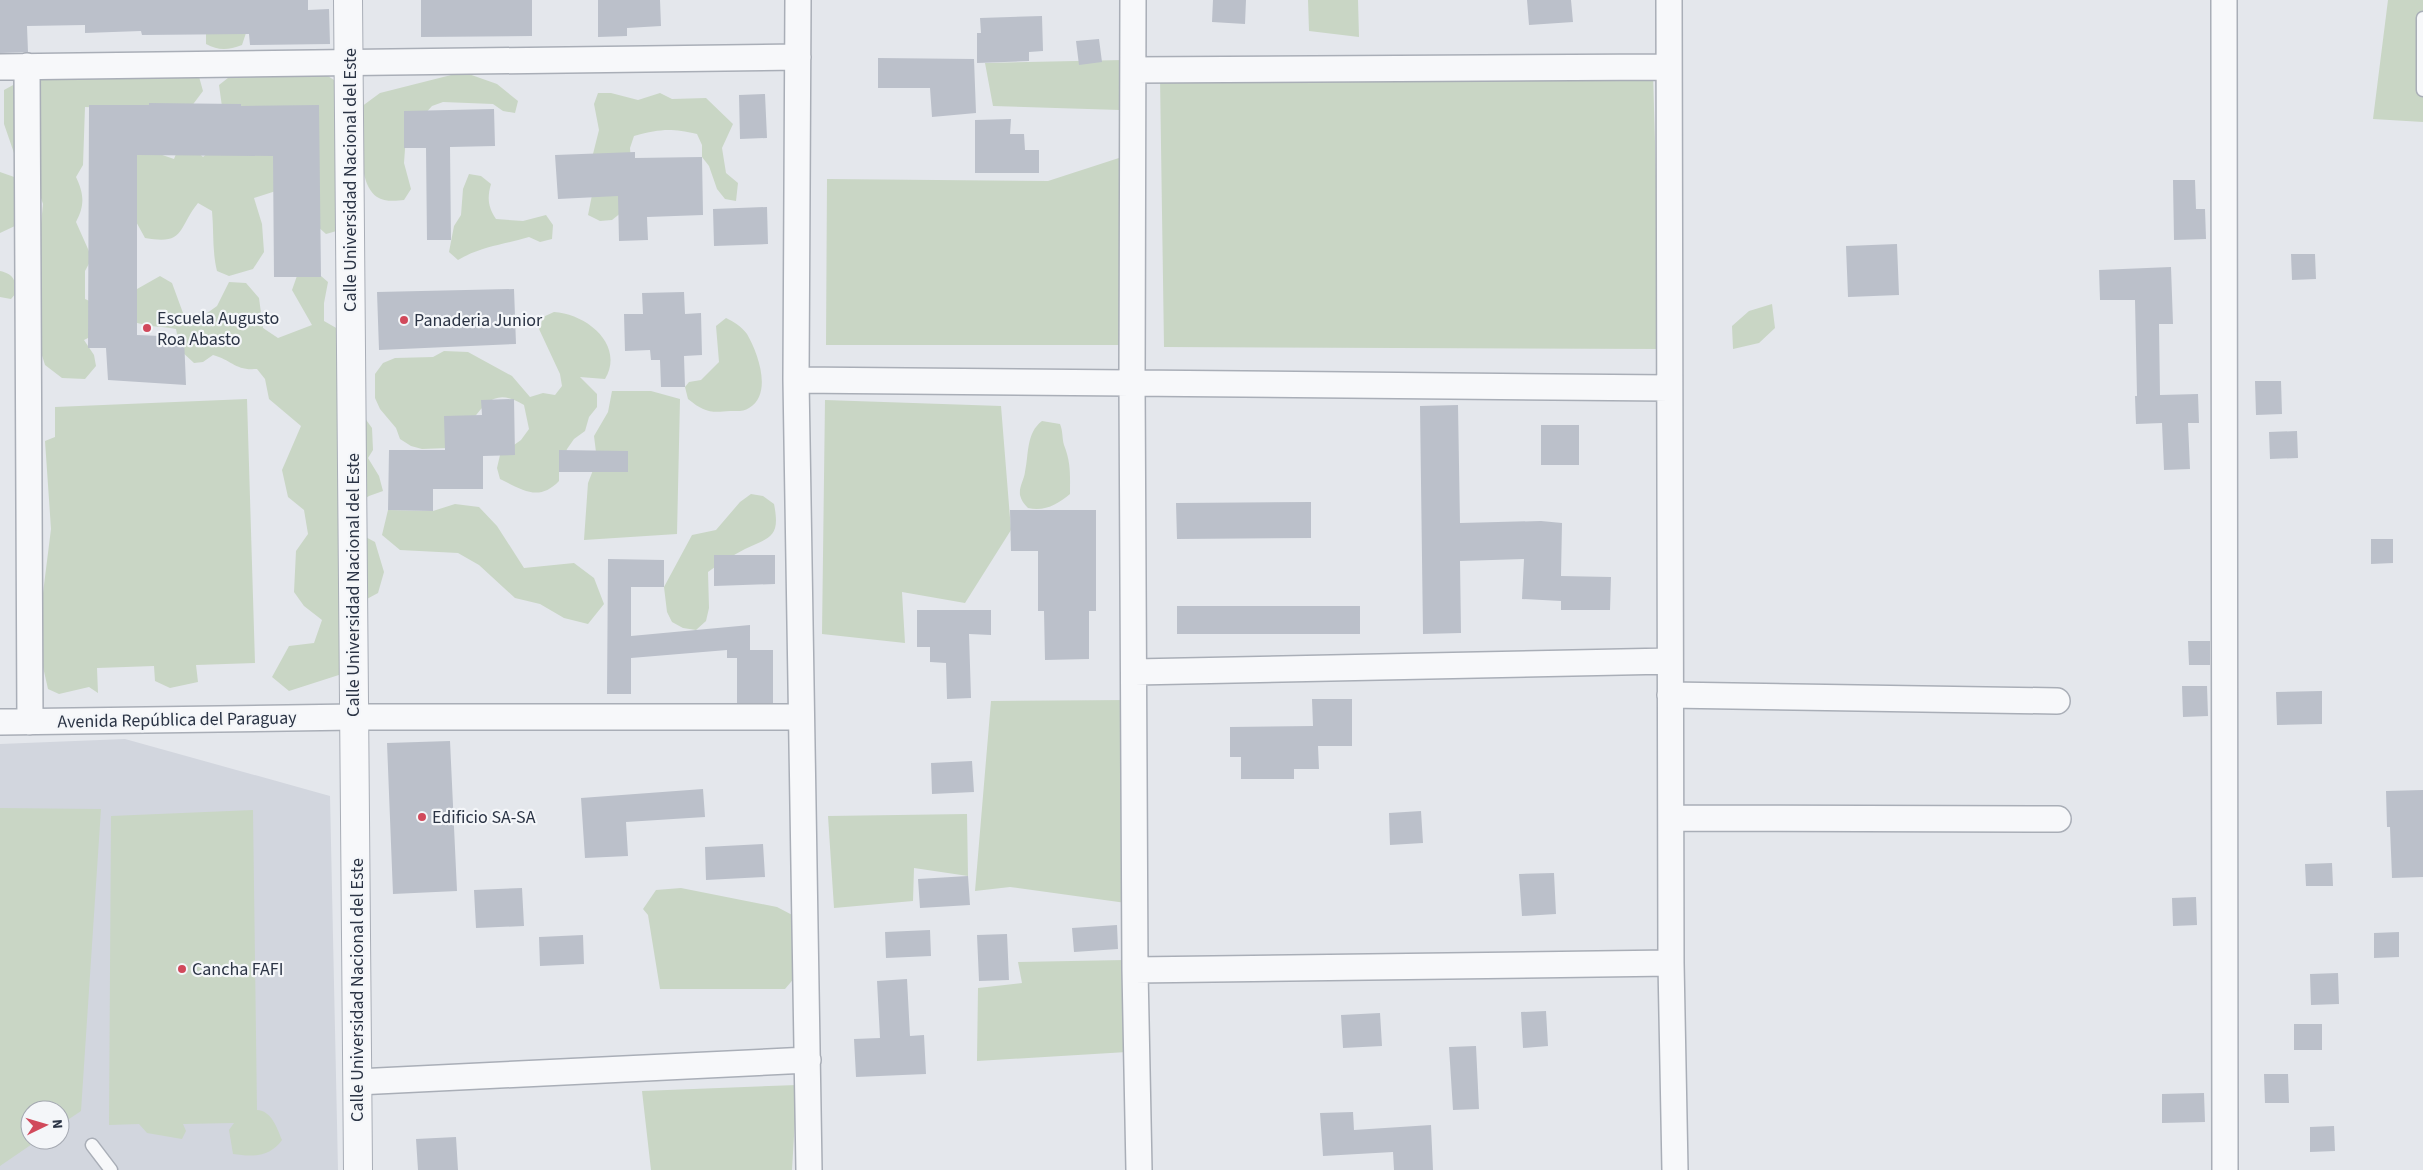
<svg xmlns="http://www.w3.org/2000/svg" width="2423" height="1170" font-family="'Source Sans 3',sans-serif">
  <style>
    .built { fill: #d2d6de; fill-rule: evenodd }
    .green { fill: #c9d6c5 }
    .building { fill: #bbc0ca }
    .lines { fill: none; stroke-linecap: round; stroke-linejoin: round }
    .service-casing { stroke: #a9aeb7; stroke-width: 15 }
    .minor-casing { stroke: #a9aeb7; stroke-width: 28 }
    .tertiary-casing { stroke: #a9aeb7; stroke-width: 30 }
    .service { stroke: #f7f8fa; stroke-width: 12 }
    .minor { stroke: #f7f8fa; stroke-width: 25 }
    .tertiary { stroke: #f7f8fa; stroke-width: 28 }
    .poi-dot { fill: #d1495b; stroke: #f4f6f9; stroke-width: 2 }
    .labels { text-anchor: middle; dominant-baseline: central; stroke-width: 4.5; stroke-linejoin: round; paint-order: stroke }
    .street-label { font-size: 18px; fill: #2b3445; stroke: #f4f6f9 }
    .poi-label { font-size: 18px; fill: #2b3445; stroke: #f4f6f9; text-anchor: start }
  </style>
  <rect width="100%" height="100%" fill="#e4e7ec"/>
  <path class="built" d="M 125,739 L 330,796 L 338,1170 L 0,1170 L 0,744 ZM 30,1110 L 60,1110 L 60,1140 L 30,1140 Z"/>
  <path class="green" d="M 1308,0 L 1358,0 L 1359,37 L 1309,31 Z
    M 2388,0 L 2423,0 L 2423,122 L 2373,119 Z
    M 248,27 L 242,45 C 228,50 219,51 206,44 L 206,31 Z
    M 77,53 L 92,59 L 198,73 L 203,91 L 188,111 L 85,107 L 83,165 L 76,177 C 84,194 85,205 76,222 L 92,258 L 85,271 L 85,299 L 101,306 L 100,332 L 84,340 L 94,355 L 96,366 L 85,379 L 62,378 L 45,365 L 39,346 L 37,264 L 43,204 L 35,180 L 34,149 L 14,153 L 4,124 L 4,90 L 59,60 Z
    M 1123,60 L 1120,110 L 993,106 L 985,63 Z
    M 322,72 L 337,82 L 340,230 L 326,234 L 308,218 L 280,155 L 279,190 L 254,198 L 262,224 L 264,252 L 253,269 L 229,276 L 217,271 C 212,251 214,232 212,211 L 198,203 C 177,229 186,245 145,238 L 134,218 L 136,146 L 174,159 L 180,144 L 192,147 L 203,157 L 210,151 L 223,114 L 219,85 L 233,74 Z
    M 463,72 L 497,84 L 518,101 L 515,113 L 503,111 L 493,104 L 443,102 L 432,106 L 406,135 L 404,163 L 411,189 L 404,200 C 396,201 384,202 377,197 C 356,183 362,130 361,107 L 380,93 Z
    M 1653,73 L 1661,349 L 1164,347 L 1160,77 Z
    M 598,93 L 611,93 L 638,100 L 660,93 L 672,99 L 706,98 L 733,124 L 722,148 L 726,173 L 738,183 L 736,201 L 725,199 L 717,189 L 709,166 L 702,157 L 702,145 L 697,134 C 670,128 661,129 634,136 L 630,148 L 631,161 L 622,212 L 612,220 L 600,221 L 588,215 L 593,190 L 590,166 L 599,130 L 594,104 Z
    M 1122,157 L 1125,345 L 826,345 L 827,179 L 1048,181 Z
    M 0,172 L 17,178 L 17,225 L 0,233 Z
    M 469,174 L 481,176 L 491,184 C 487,198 488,207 496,219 L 523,221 L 546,215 L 553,225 L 552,239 L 540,242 L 529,237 C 503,245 482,246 458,260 L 449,252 L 454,226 L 461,215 L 463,189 Z
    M 314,270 L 328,282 L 324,303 L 324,321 L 338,329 L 359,410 L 372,428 L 373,450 L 368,458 L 379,476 L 383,491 L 369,496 L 358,503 L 360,534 L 375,542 L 384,572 L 378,593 L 365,600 L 345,673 L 289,691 L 272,677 L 289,646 L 314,643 L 322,620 L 304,606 L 294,592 L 296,551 L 308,534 L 304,510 L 288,497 L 282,470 L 301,426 L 269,399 L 265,379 L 257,369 C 235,371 232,360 213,355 L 203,362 L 194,363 L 180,350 L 176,329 C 160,326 146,327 132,321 L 130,293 L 160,276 L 172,283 L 183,313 L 203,316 L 217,306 L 229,282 L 246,283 L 259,298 L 263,328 L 278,338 L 312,325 L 292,290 L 298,273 Z
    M 0,271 C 13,274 15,279 17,292 L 11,299 L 0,297 Z
    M 1772,304 L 1775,328 L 1759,343 L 1733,349 L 1732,326 L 1749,311 Z
    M 554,312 C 587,314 625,345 605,379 L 580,377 L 597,394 L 597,407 L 589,417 L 585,431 L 574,439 L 567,449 L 559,472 L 559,481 C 539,502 523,490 500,479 L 497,468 L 500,455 L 521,440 L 529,429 L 524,405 C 499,390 489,398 473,419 C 464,429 455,438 447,448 L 422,449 L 411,446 L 400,439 L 396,428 L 380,409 L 375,398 L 375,374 L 383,363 L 395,358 L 433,357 L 444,351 L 468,352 L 512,376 L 530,397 L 543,393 L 555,395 L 562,386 L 560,374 L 539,329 L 543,317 Z
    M 726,318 C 734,322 741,326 747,334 C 758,353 773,394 749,408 C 744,412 736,411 730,411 C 710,413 704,412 688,399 L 685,387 L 689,382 L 701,380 L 719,362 L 716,326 Z
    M 612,391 L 651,391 L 680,399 L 677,534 L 584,540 L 588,483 L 597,460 L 594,436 L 608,412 Z
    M 247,399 L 255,663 L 196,665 L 198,682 L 170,688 L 155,681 L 154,666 L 97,668 L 98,693 L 89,687 L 59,694 L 48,689 L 43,667 L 41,609 L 51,529 L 45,441 L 55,437 L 55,407 Z
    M 825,400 L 1001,406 L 1011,530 L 965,603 L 902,592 L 905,643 L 822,634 Z
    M 1042,421 L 1060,424 C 1063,431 1062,438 1064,445 C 1071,463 1070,474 1070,494 C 1058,504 1045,512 1028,508 C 1024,504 1021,500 1020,495 C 1019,486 1024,480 1025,472 C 1029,454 1026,433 1042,421 Z
    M 751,494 L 763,496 L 774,504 C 781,539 769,537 745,549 C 732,556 720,563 708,572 L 709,608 L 706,621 L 696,630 L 683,628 L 672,622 L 667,612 L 664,587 L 692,535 L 716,530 L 740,502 Z
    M 455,504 L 479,507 L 497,526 L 524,568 L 574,563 L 594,578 L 604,604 L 588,624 L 564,618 L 540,604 L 515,598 L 479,565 L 458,553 L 400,550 L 382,535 L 388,510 L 433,511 Z
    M 1130,700 L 1126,903 L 1010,887 L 975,891 L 991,701 Z
    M 0,808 L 101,809 L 81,1111 L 60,1125 L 60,1110 L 30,1110 L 30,1140 L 38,1140 L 0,1166 Z
    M 253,810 L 257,1110 C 272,1111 277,1128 282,1140 C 270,1157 253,1157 233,1154 L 229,1130 L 234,1123 L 183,1124 L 186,1131 L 182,1139 L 147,1133 L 139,1124 L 109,1125 L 111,816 Z
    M 967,814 L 968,876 L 914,868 L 913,901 L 834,908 L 828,816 Z
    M 681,888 L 777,907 L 798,918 L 802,969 L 785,989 L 660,989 L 648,915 L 643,909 L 656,890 Z
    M 1125,960 L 1127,1052 L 977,1061 L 978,988 L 1022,983 L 1018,962 Z
    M 797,1085 L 792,1170 L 651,1170 L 642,1091 Z"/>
  <path class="building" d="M 0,0 L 308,0 L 308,10 L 329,9 L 330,44 L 250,45 L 249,34 L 142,35 L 141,31 L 85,33 L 85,25 L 27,26 L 28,52 L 0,53 Z
    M 421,0 L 532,0 L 532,36 L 421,37 Z
    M 598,0 L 660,0 L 661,26 L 627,28 L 627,36 L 598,37 Z
    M 1213,0 L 1246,0 L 1245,24 L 1212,22 Z
    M 1527,0 L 1571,0 L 1573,22 L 1529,25 Z
    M 1042,16 L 1043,51 L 1029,52 L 1029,61 L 977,63 L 977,33 L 981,33 L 980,18 Z
    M 1099,39 L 1102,62 L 1079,65 L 1076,41 Z
    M 878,58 L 974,59 L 976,113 L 932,117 L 930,88 L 878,88 Z
    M 765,94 L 767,138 L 740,139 L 739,95 Z
    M 149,103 L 241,104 L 241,106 L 319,105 L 321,277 L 274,277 L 273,156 L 137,155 L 137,335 L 184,337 L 186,385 L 108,380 L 106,348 L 88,348 L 89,105 L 149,105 Z
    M 494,109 L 495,146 L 450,147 L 451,240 L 427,240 L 426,148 L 404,148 L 404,111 Z
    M 1011,119 L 1010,134 L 1024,134 L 1025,150 L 1039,150 L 1039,173 L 975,173 L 975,120 Z
    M 635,152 L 635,158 L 702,157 L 703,215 L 647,217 L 648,240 L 619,241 L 618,196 L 558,199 L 555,155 Z
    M 2173,180 L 2195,180 L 2196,209 L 2205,209 L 2206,239 L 2174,240 Z
    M 767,207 L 768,244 L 714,246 L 713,209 Z
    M 1897,244 L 1899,295 L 1848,297 L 1846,246 Z
    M 2291,254 L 2315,254 L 2316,279 L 2292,280 Z
    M 2171,267 L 2173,324 L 2159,324 L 2160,395 L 2198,394 L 2199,423 L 2188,423 L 2190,469 L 2164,470 L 2162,423 L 2136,424 L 2135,396 L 2137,396 L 2135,300 L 2100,300 L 2099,270 Z
    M 514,289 L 516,344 L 379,350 L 377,292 Z
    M 684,292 L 685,314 L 701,313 L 702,355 L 684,356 L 685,387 L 661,387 L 660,360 L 651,360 L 650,350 L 625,351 L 624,314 L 643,314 L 642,293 Z
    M 2255,381 L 2281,381 L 2282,414 L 2256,415 Z
    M 514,399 L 515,455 L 483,456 L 483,489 L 433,489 L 433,511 L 388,510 L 389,450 L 445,450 L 444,416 L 482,415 L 481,400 Z
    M 1458,405 L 1460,523 L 1541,521 L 1562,523 L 1561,576 L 1611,577 L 1610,610 L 1561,610 L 1561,601 L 1522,599 L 1524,559 L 1460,561 L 1461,633 L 1423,634 L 1420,406 Z
    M 1541,425 L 1579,425 L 1579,465 L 1541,465 Z
    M 2297,431 L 2298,458 L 2270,459 L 2269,432 Z
    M 559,450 L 628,451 L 628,472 L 559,472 Z
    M 1311,502 L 1311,538 L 1177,539 L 1176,503 Z
    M 1010,510 L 1096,510 L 1096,611 L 1089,611 L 1089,659 L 1045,660 L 1044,611 L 1038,611 L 1038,551 L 1011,551 Z
    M 2371,539 L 2393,539 L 2393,563 L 2371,564 Z
    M 714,555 L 775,555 L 775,584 L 714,586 Z
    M 608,559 L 664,560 L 664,587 L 631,587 L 631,636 L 750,625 L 750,650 L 773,650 L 773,703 L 737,703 L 737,658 L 727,658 L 727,650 L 631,658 L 631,694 L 607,694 Z
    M 1177,606 L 1360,606 L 1360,634 L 1177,634 Z
    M 917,610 L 991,610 L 991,635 L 969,634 L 971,698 L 947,699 L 946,663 L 930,662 L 930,647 L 917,647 Z
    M 2188,641 L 2210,641 L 2210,665 L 2189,665 Z
    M 2182,686 L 2207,686 L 2208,716 L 2183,717 Z
    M 2322,691 L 2322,724 L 2277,725 L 2276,692 Z
    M 1312,699 L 1352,699 L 1352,746 L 1318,746 L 1319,769 L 1294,769 L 1294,779 L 1241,779 L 1241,757 L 1230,757 L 1230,727 L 1313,726 Z
    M 450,741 L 457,891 L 393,894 L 387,743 Z
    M 972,761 L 974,792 L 932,794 L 931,763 Z
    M 703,789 L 705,817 L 626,822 L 628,856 L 585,858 L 581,798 Z
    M 2423,790 L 2423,877 L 2392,878 L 2390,827 L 2387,827 L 2386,791 Z
    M 1421,811 L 1423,843 L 1390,845 L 1389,813 Z
    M 763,844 L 765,877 L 706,880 L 705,847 Z
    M 2332,863 L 2333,886 L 2306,886 L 2305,864 Z
    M 1554,873 L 1556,914 L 1522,916 L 1519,874 Z
    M 968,876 L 970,905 L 920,908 L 918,879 Z
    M 522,888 L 524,926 L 476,928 L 474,890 Z
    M 2196,897 L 2197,925 L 2173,926 L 2172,898 Z
    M 1117,925 L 1118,949 L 1074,952 L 1072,928 Z
    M 930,930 L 931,956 L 886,958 L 885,932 Z
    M 2399,932 L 2399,957 L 2374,958 L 2374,933 Z
    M 1007,934 L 1009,980 L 979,981 L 977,935 Z
    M 583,935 L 584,964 L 540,966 L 539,937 Z
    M 2338,973 L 2339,1004 L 2311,1005 L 2310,974 Z
    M 907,979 L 910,1036 L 924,1035 L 926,1074 L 856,1077 L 854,1039 L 880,1038 L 877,981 Z
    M 1546,1011 L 1548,1046 L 1523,1048 L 1521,1012 Z
    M 1380,1013 L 1382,1046 L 1343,1048 L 1341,1015 Z
    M 2294,1024 L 2322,1024 L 2322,1050 L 2294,1050 Z
    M 1476,1046 L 1479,1109 L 1453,1110 L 1449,1047 Z
    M 2264,1074 L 2288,1074 L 2289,1103 L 2265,1103 Z
    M 2204,1093 L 2205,1122 L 2162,1123 L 2162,1094 Z
    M 1353,1112 L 1354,1130 L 1431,1125 L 1433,1170 L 1394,1170 L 1393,1152 L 1323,1156 L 1320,1113 Z
    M 2334,1126 L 2335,1151 L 2310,1152 L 2310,1127 Z
    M 456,1137 L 458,1170 L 418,1170 L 416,1139 Z"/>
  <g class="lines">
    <g class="service-casing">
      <path id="service" d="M 2423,90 L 2423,18
        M 92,1145 L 111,1170"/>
    </g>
    <g class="minor-casing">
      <path id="minor" d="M 798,0 L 796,380 L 809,1170
        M 1133,0 L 1132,383 L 1135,970 L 1139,1170
        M 1669,0 L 1671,963 L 1675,1170
        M 2224,0 L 2225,1170
        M 27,66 L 30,722
        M 0,67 L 798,57
        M 1134,70 L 1669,67
        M 796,380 L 1669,388
        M 1135,672 L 1670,661
        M 1670,695 L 2057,701
        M 0,722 L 354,717 L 801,717
        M 1671,818 L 2058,819
        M 1135,970 L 1671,963
        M 357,1082 L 808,1060"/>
    </g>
    <g class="tertiary-casing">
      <path id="tertiary" d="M 348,0 L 358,1170"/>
    </g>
    <use href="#service" class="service"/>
    <use href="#minor" class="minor"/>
    <use href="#tertiary" class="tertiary"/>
  </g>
  <g class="poi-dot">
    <circle cx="404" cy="320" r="5"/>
    <circle cx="147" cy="328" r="5"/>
    <circle cx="422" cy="817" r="5"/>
    <circle cx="182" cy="969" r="5"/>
  </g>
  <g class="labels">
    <g class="street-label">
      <text transform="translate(350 180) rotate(-90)">Calle Universidad Nacional del Este</text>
      <text transform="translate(353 585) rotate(-90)">Calle Universidad Nacional del Este</text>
      <text transform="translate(177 720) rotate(-1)">Avenida República del Paraguay</text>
      <text transform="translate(357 990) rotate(-90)">Calle Universidad Nacional del Este</text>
    </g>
    <g class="poi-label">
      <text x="157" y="318">Escuela Augusto<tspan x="157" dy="21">Roa Abasto</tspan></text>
      <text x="414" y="320">Panaderia Junior</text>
      <text x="432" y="817">Edificio SA-SA</text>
      <text x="192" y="969">Cancha FAFI</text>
    </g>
  </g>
  <g transform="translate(45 1125) rotate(85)"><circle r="24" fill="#f4f6f9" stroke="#a4a8b1"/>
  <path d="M0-4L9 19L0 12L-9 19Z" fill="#d1495b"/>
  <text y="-8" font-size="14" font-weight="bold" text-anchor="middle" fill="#2b3445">N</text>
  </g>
</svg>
